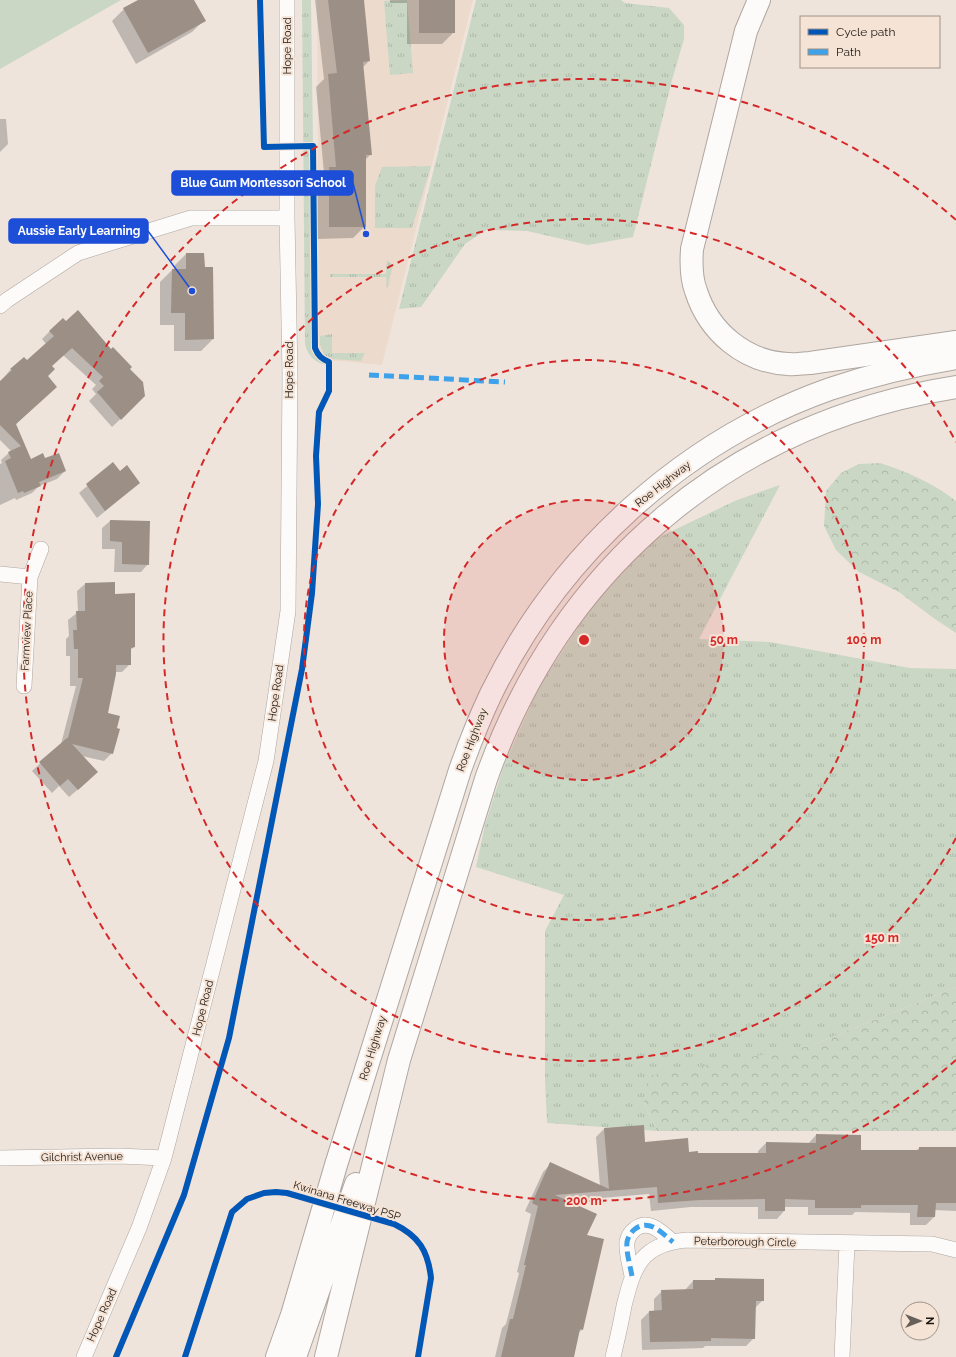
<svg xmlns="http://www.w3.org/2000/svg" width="956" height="1357" font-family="Raleway,sans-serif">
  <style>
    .built { fill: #ecdacc }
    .grass { fill: url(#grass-tufts) }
    .forest { fill: url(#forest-crowns) }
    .park { fill: #cad7c5 }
    .shadow { fill: #0003 }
    .building { fill: #9c8f86 }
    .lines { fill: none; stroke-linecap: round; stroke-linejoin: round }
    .street-casing { stroke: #aea6a0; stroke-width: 16 }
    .primary-casing { stroke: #aea6a0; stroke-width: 24 }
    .highway-casing { stroke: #aea6a0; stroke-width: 24 }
    .street { stroke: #fcfbfa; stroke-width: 15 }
    .primary { stroke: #fcfbfa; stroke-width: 22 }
    .highway { stroke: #fcfbfa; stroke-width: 22 }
    .quiet { stroke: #3da2ea; stroke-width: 5; stroke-dasharray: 10 5; stroke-linecap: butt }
    .cycleway-casing { stroke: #f5e3d5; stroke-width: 8 }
    .cycleway { stroke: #0057b8; stroke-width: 6 }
    .ring { fill: none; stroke: #d62828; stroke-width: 2; stroke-dasharray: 7 5 }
    .labels { text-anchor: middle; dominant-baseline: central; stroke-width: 4; stroke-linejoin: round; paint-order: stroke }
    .street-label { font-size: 11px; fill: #1e1813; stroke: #f5e3d5 }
    .centre { fill: #d62828; stroke: #f5e3d5; stroke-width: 2 }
    .ring-label { font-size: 12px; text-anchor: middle; font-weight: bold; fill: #d62828; stroke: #f5e3d5; stroke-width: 4; stroke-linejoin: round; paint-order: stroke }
    .leader { fill: none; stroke: #1d4ed8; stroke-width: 1.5 }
    .callout-dot { fill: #1d4ed8; stroke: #f5e3d5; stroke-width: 1.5 }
    .callout { fill: #1d4ed8; stroke: #1d4ed8; stroke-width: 1.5 }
    .callout-label { font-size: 12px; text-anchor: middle; font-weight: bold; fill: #fff }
  </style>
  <defs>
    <pattern id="grass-tufts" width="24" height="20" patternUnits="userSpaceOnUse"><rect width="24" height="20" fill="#cad7c5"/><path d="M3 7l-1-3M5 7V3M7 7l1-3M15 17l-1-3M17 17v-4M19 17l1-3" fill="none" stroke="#adb8a8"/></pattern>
    <pattern id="forest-crowns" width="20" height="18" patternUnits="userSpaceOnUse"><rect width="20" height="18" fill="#cad7c5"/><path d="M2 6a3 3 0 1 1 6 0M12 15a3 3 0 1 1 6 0" fill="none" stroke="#adb8a8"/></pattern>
  </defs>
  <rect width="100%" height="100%" fill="#eee4dc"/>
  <path class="built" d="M 317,0 L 473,0 L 382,365 L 329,360 L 322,356 L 319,348 Z"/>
  <path class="grass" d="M 302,0 L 311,0 L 313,146 L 312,338 C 314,356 314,359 331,366 C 317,364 308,358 305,344 Z
    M 407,0 L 413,73 L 390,75 L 384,1 Z
    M 476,0 L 621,0 L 625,3 L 669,8 L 684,25 L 684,39 L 672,80 L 633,237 L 588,245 L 527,231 L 486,230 L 465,244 L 421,307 L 399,309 Z
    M 431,166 L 412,228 L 375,228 L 375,186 L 382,167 Z
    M 387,260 L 393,265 L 387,290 L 386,277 L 330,277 L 330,274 L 386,274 Z
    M 332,334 L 332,353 L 365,353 L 361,361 L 333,359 L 324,355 L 320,344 L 320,336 Z
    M 780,485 L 699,639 L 770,642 L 910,668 L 956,669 L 956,987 L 810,1046 L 644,1103 L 657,1131 L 547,1123 L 545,1080 L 545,931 L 564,895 L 476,867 L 485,825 L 504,765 L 522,724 L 540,685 L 591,607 L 622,572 L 653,540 L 737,500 Z"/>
  <path class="forest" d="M 880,463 C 908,472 933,483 956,501 L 956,633 L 932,617 L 899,592 L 859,572 L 836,550 L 824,526 L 826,491 L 841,473 L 859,464 Z
    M 956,987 L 956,1131 L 657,1131 L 644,1103 L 648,1076 L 810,1046 Z"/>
  <path class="park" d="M 0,0 L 121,0 L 0,69 Z"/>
  <path class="shadow" d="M 140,0 L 193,0 L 204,20 L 192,32 L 136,64 L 112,21 L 124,9 Z
    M 315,0 L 363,0 L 369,61 L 362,68 L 371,154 L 365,160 L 365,226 L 353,238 L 317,239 L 317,180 L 324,173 L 316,87 L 324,79 Z
    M 390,0 L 455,0 L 454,32 L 442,44 L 407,44 L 407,3 L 390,3 Z
    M 0,114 L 0,119 L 6,119 L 8,144 L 0,152 Z
    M 186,254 L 213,339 L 201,351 L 174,351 L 174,325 L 160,325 L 160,282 L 172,270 L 174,270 L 174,266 Z
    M 66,322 L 111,351 L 129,369 L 136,404 L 112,427 L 89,401 L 96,394 L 92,389 L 96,385 L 63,355 L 51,366 L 47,376 L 56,387 L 15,425 L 30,460 L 45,459 L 65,471 L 57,479 L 39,486 L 32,493 L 16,500 L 15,498 L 0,505 L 0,464 L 2,463 L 1,460 L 11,451 L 0,440 L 0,382 L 11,369 L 27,361 L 46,344 L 42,339 L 50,331 Z
    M 113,464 L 120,472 L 139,483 L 97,518 L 79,493 Z
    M 110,521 L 148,564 L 141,572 L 114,572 L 115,549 L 102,549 L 102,528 Z
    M 85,584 L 114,595 L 134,647 L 130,650 L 130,664 L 122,672 L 115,672 L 107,714 L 112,753 L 104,761 L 82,756 L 89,780 L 69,797 L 59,786 L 52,793 L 32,771 L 61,744 L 76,686 L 70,686 L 70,656 L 66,656 L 66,639 L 69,636 L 68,620 L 78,612 L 77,591 Z
    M 604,1129 L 644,1143 L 688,1153 L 758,1154 L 758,1151 L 766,1143 L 808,1144 L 816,1135 L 860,1151 L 916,1151 L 919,1148 L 956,1148 L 956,1211 L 934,1210 L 934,1217 L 926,1225 L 910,1225 L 910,1213 L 855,1212 L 852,1215 L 808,1215 L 808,1207 L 784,1207 L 784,1211 L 777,1219 L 758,1219 L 758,1207 L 691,1207 L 651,1211 L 649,1194 L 566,1201 L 586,1236 L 583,1329 L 578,1333 L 573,1357 L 495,1357 L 502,1328 L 506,1324 L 519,1273 L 517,1272 L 531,1214 L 525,1211 L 543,1172 L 551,1164 L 600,1186 L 596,1137 Z
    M 716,1279 L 763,1300 L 755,1308 L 754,1338 L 746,1346 L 705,1346 L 703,1348 L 642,1350 L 641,1320 L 649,1312 L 654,1312 L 654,1299 L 662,1291 L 685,1290 L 693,1281 L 714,1281 Z"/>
  <path class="building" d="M 138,0 L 194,0 L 206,21 L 148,53 L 123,8 Z
    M 328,0 L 364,0 L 370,61 L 363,62 L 372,155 L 366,155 L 366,227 L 329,227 L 329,167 L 336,167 L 328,74 L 337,73 Z
    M 419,0 L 455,0 L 455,33 L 419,33 Z
    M 186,253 L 204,253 L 205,267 L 213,267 L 214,339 L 185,340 L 185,313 L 171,313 L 172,269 L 186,269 Z
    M 78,310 L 111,349 L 113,347 L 132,367 L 130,369 L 143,382 L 145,396 L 121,420 L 97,392 L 104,386 L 99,381 L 103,377 L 72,348 L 52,366 L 55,369 L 48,376 L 57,387 L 16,424 L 31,459 L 43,453 L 45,458 L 59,453 L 66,471 L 39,482 L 41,486 L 24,493 L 23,491 L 18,493 L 5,461 L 11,458 L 8,452 L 21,446 L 0,425 L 0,381 L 12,370 L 10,369 L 24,357 L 27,360 L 54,336 L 49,331 L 63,318 L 66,321 Z
    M 113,462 L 120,471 L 127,465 L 140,483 L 105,511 L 86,484 Z
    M 110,520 L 150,521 L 149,565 L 122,564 L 122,542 L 110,541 Z
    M 115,582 L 115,594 L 135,593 L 135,647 L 131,648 L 131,665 L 116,665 L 116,674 L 108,713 L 120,716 L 117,728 L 120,729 L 113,754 L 72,744 L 98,772 L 78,790 L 68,779 L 60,786 L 39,762 L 67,738 L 68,738 L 83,678 L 78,678 L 78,649 L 74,649 L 73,630 L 77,630 L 76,611 L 85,611 L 85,583 Z
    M 644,1125 L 645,1142 L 688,1138 L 689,1152 L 698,1151 L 698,1153 L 766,1153 L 766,1142 L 816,1143 L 816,1134 L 861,1135 L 861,1150 L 919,1150 L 919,1147 L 956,1147 L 956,1203 L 936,1203 L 935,1217 L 917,1217 L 918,1205 L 861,1205 L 861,1208 L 815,1208 L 815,1200 L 785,1199 L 785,1211 L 765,1211 L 765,1199 L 700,1200 L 658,1203 L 657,1187 L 555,1195 L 597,1214 L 587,1235 L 604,1239 L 583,1330 L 580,1329 L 574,1357 L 501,1357 L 510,1319 L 513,1319 L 526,1265 L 524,1265 L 538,1206 L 532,1203 L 550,1162 L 609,1189 L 604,1128 Z
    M 715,1278 L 764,1279 L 764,1301 L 756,1301 L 755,1339 L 711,1338 L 711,1341 L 650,1342 L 649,1311 L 662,1310 L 661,1290 L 693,1289 L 693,1280 L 715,1280 Z"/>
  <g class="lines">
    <g class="street-casing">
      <path id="street" d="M 0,306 L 7,300 L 78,253 L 191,218 L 287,218
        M 0,574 L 30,577
        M 24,686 L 30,577 L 41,549
        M 0,1158 L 119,1156 L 164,1158
        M 632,1276 C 630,1265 626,1252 627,1242 C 628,1237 631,1232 635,1229 C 649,1218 662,1233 673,1242
        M 84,1357 L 139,1228 L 164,1158 L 266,761 L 288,611 L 290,375 L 287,218 L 287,0
        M 613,1357 C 617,1340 621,1323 624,1306 C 634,1266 641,1244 687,1240 L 932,1244 L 956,1250
        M 842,1357 L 847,1244"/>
    </g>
    <g class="primary-casing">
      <path id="primary" d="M 759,0 L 746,31 L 692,249 C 691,263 691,278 696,291 C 709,332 745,362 788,364 C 795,365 803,363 810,363 L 956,342"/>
    </g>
    <g class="highway-casing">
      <path id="highway" d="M 277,1357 L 292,1315 L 336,1165 L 460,770 C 469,745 479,719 491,694 C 559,554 683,441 830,389 C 871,375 913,365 956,358
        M 295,1357 L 356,1184
        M 326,1357 L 399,1060 L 486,779 C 561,566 732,422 956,387"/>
    </g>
    <use href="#street" class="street"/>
    <use href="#primary" class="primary"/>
    <use href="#highway" class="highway"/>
    <path class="quiet" d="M 369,375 L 505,382
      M 632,1276 C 630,1265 626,1252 627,1242 C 628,1237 631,1232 635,1229 C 649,1218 662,1233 673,1242"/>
    <g class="cycleway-casing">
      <path id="cycleway" d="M 116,1357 L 184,1195 L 229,1038 L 302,669 L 312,593 L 318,504 L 316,456 L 319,412 L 329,391 L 329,362 C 322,359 318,356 315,348 L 313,146 L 264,147 L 260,0
        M 185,1357 L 232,1212 L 247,1199 L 264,1193 L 276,1192 L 287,1193 L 394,1224 C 419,1236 428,1251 431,1278 L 418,1357"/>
    </g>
    <use href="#cycleway" class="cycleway"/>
  </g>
  <circle cx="584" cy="640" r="140" fill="#d62828" fill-opacity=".12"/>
  <g class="ring">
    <circle cx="584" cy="640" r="140"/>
    <circle cx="584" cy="640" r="280"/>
    <path d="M956 838A421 421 0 1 1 956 442"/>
    <path d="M956 1060A561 561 0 1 1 956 220"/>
  </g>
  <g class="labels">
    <g class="street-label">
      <text transform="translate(287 46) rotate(-90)">Hope Road</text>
      <text transform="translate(289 370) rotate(-90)">Hope Road</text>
      <text transform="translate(663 484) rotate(-38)">Roe Highway</text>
      <text transform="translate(27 631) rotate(-87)">Farmview Place</text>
      <text transform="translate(276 693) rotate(-82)">Hope Road</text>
      <text transform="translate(472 740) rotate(-69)">Roe Highway</text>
      <text transform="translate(203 1008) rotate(-76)">Hope Road</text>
      <text transform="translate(373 1048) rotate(-73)">Roe Highway</text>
      <text transform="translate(82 1157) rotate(-1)">Gilchrist Avenue</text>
      <text transform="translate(347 1201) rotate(17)">Kwinana Freeway PSP</text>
      <text transform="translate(745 1242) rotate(1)">Peterborough Circle</text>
      <text transform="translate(102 1315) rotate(-66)">Hope Road</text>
    </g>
  </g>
  <circle cx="584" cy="640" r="6" class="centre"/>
  <g class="ring-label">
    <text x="724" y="644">50 m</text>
    <text x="864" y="644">100 m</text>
    <text x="882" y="942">150 m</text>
    <text x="584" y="1205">200 m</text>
  </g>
  <path class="leader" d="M366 234L353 183M192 291L148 231"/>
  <g class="callout-dot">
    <circle cx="366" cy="234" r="4"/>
    <circle cx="192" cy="291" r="4"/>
  </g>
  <g class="callout">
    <rect x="172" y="171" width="181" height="24" rx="4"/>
    <rect x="9" y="219" width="139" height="24" rx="4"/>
  </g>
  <g class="callout-label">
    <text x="263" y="187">Blue Gum Montessori School</text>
    <text x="79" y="235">Aussie Early Learning</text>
  </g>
  <rect x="800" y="16" width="140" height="52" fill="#f5e3d5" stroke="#9f9287"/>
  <rect x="808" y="29" width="20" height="6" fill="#0057b8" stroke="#9f9287"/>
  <text x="836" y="36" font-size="12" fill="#1e1813">Cycle path</text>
  <rect x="808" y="49" width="20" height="6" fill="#3da2ea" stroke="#9f9287"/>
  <text x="836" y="56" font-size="12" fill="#1e1813">Path</text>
  <g transform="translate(920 1321) rotate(90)"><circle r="19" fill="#f5e3d5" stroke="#9f9287"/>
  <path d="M0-3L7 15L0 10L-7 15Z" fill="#675f59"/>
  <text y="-6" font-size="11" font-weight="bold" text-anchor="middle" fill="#1e1813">N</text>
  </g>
</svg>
